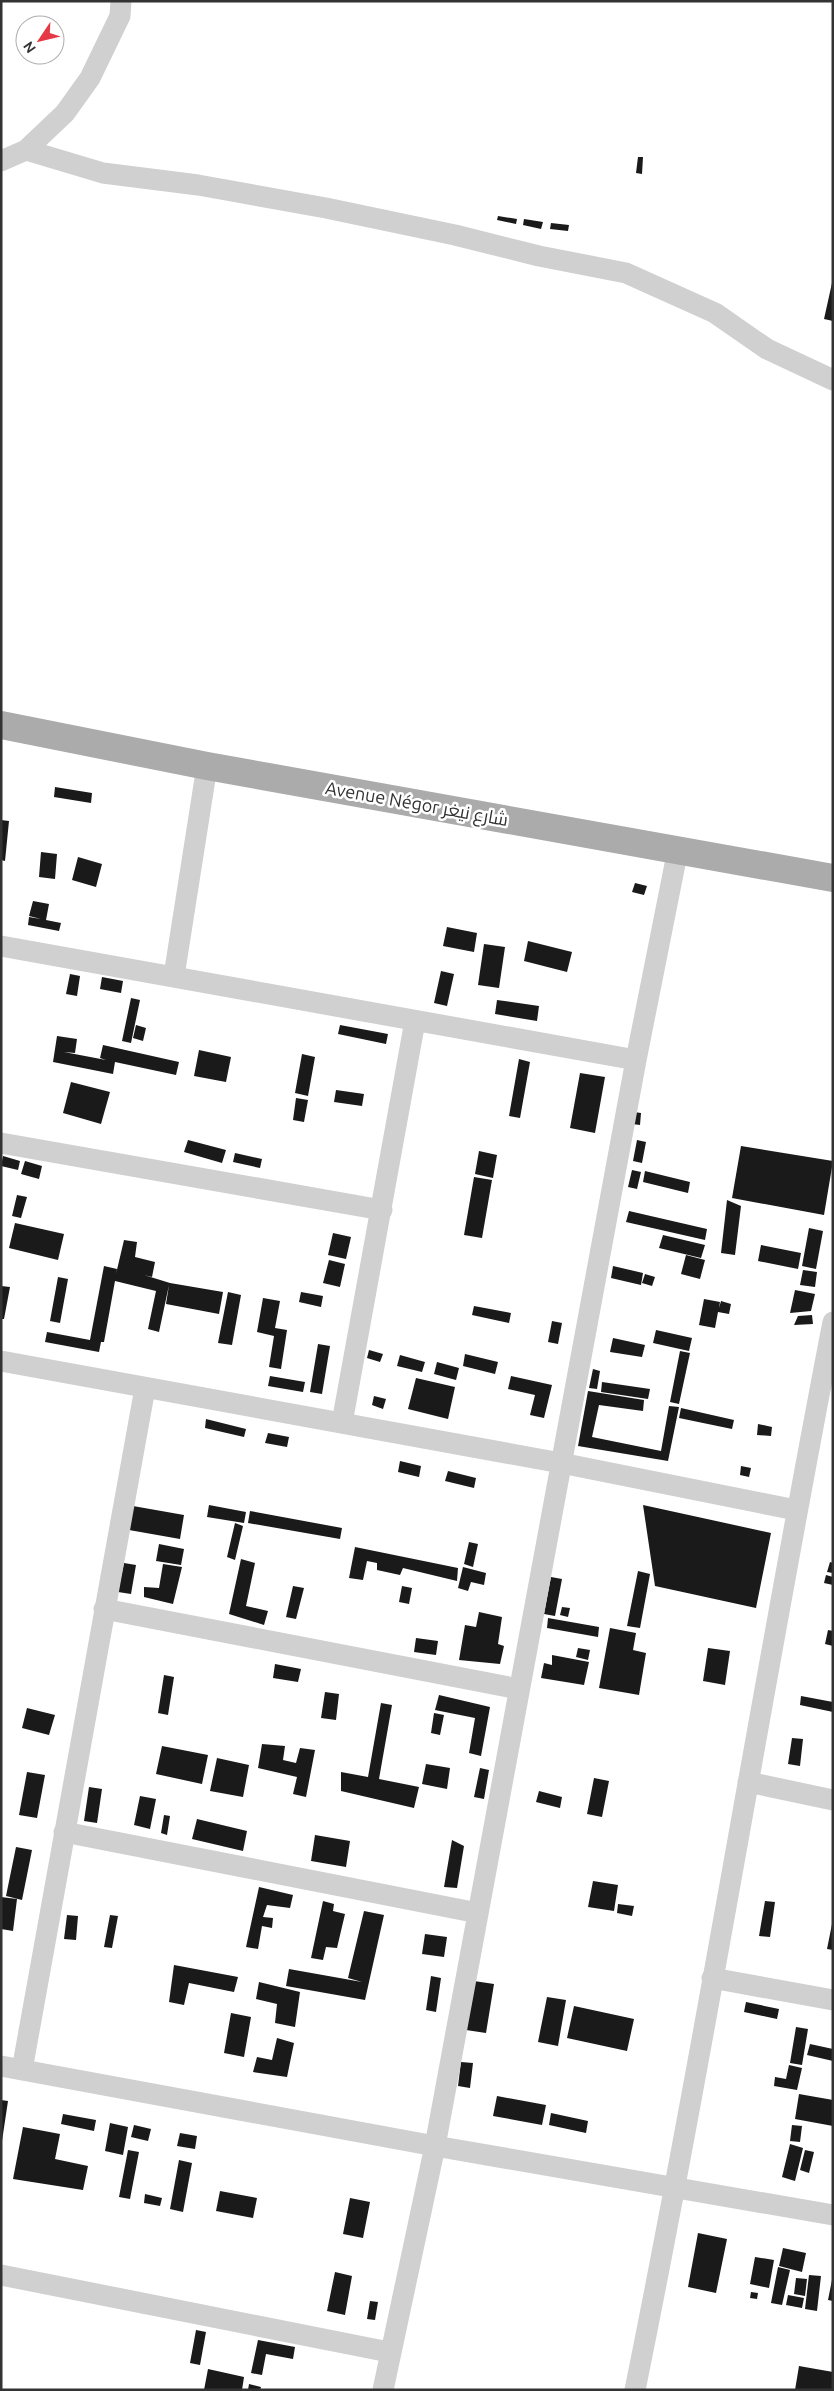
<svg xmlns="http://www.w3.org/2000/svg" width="834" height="2391" font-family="Ubuntu,Cairo,sans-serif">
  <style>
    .building { fill: #1a1a1a }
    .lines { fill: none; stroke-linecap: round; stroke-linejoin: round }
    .minor { stroke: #d0d0d0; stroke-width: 21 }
    .major { stroke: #ababab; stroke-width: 28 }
    .labels { text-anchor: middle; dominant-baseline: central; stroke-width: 5; stroke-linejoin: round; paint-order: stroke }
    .street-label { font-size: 18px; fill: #333; stroke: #fff }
  </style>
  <rect width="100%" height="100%" fill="#fff"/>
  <path class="building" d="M 638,157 L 643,157 L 642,174 L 636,173 Z
    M 498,216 L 517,219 L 516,224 L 497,220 Z
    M 524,219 L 543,222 L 541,229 L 523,225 Z
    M 551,223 L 569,225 L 568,231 L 550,229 Z
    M 832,283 L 833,283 L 833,321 L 824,319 Z
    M 55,787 L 92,793 L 91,803 L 54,797 Z
    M 1,820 L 9,821 L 5,861 L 1,860 Z
    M 41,852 L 57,854 L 55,879 L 39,877 Z
    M 78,857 L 102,864 L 96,887 L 72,880 Z
    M 635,883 L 647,886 L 644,895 L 632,892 Z
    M 33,901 L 49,904 L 46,920 L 61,923 L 59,931 L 28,925 L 29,917 L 41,919 L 29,916 Z
    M 447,927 L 477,933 L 474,952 L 443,946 Z
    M 528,941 L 572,952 L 567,972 L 524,961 Z
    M 484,944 L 505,947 L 499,988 L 478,985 Z
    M 441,971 L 454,974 L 447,1006 L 434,1003 Z
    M 70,974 L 80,976 L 77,996 L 66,994 Z
    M 102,977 L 123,981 L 121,993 L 100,989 Z
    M 131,998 L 140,1000 L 131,1043 L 122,1041 Z
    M 497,1000 L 539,1006 L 537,1021 L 495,1014 Z
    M 136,1025 L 146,1028 L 143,1041 L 133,1038 Z
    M 340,1025 L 388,1034 L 386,1044 L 338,1034 Z
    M 57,1036 L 77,1039 L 75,1053 L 64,1052 L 106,1060 L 100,1058 L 103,1045 L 179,1062 L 176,1075 L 115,1062 L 113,1074 L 53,1062 Z
    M 199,1050 L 231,1057 L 226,1082 L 194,1076 Z
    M 302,1054 L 315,1057 L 308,1096 L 295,1093 Z
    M 519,1059 L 530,1062 L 520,1118 L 509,1116 Z
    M 580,1073 L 605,1077 L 595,1133 L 570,1128 Z
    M 71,1082 L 110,1092 L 101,1124 L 63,1113 Z
    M 336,1090 L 364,1094 L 362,1106 L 334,1102 Z
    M 296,1098 L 308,1100 L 304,1122 L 293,1120 Z
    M 634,1112 L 641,1113 L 640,1125 L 632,1124 Z
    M 188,1140 L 226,1150 L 222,1163 L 184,1152 Z
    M 637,1140 L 646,1142 L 642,1163 L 633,1161 Z
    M 741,1146 L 833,1161 L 824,1215 L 732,1198 Z
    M 479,1151 L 497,1155 L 493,1178 L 475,1174 Z
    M 235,1153 L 262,1159 L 260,1168 L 233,1162 Z
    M 3,1156 L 20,1161 L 18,1170 L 1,1166 Z
    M 25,1161 L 42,1166 L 39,1179 L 21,1174 Z
    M 632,1170 L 641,1172 L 637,1189 L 628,1187 Z
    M 645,1171 L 690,1182 L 688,1193 L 643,1182 Z
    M 474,1177 L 492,1180 L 482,1238 L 464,1235 Z
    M 17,1195 L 27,1197 L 21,1218 L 12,1216 Z
    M 727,1200 L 741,1206 L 735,1255 L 721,1253 Z
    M 629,1211 L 707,1229 L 705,1240 L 626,1222 Z
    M 15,1223 L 64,1234 L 58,1260 L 9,1248 Z
    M 809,1228 L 823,1231 L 816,1269 L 802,1266 Z
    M 333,1233 L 351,1237 L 346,1259 L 328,1255 Z
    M 663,1235 L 705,1245 L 701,1258 L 659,1248 Z
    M 124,1240 L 137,1242 L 135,1257 L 155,1262 L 152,1277 L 144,1275 L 170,1283 L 223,1292 L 219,1314 L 166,1304 L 169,1285 L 159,1332 L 148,1329 L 156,1291 L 115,1281 L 104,1342 L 101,1342 L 99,1352 L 45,1342 L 47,1332 L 90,1340 L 104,1266 L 117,1269 L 116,1274 Z
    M 761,1245 L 801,1253 L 798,1269 L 758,1261 Z
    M 686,1255 L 705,1260 L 700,1279 L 681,1274 Z
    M 329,1260 L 345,1264 L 340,1287 L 323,1283 Z
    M 613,1266 L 643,1273 L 641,1285 L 611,1278 Z
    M 803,1270 L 817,1272 L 815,1287 L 800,1285 Z
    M 645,1274 L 655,1277 L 652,1286 L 642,1283 Z
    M 58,1277 L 68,1279 L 60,1323 L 50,1321 Z
    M 1,1286 L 10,1287 L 4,1319 L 1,1319 Z
    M 795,1290 L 815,1294 L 811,1311 L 790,1313 Z
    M 228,1292 L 241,1295 L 232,1345 L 218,1343 Z
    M 301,1292 L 323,1296 L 321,1307 L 299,1302 Z
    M 263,1298 L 280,1301 L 275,1328 L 287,1330 L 281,1369 L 269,1367 L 274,1336 L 257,1332 Z
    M 704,1299 L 720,1302 L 719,1308 L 721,1301 L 731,1304 L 729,1314 L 718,1312 L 715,1328 L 699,1325 Z
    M 474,1306 L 511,1313 L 509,1323 L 472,1315 Z
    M 812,1315 L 813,1324 L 794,1325 L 798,1316 Z
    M 552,1321 L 562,1323 L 558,1344 L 548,1342 Z
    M 656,1330 L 692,1338 L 689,1351 L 653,1343 Z
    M 613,1338 L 645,1345 L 642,1357 L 610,1352 Z
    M 318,1344 L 330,1346 L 322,1394 L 310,1392 Z
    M 369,1350 L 383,1354 L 380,1362 L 367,1358 Z
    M 680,1351 L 690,1353 L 679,1404 L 670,1402 Z
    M 465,1354 L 498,1362 L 495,1374 L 463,1366 Z
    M 400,1355 L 425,1362 L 422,1372 L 397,1366 Z
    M 437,1362 L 459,1368 L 456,1380 L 434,1374 Z
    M 593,1369 L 600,1371 L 597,1389 L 589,1388 Z
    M 270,1376 L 305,1382 L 303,1392 L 268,1386 Z
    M 511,1376 L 552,1385 L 544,1418 L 530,1415 L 535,1395 L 508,1389 Z
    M 416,1378 L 455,1387 L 448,1419 L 408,1409 Z
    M 602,1382 L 650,1389 L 648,1399 L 601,1392 Z
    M 588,1391 L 644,1400 L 643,1411 L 599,1405 L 592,1437 L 661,1451 L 669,1406 L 679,1407 L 668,1461 L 578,1446 Z
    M 374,1396 L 386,1399 L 383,1409 L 372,1405 Z
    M 681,1408 L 734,1420 L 732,1429 L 679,1418 Z
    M 206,1419 L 246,1429 L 244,1437 L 205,1428 Z
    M 758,1424 L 772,1427 L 771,1436 L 757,1435 Z
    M 268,1433 L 289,1437 L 287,1447 L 265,1443 Z
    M 400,1461 L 421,1466 L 419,1477 L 398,1472 Z
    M 741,1466 L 751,1468 L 749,1477 L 740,1475 Z
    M 448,1471 L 476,1478 L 474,1488 L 445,1481 Z
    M 209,1505 L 246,1512 L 244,1523 L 207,1517 Z
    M 643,1505 L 771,1533 L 756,1608 L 655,1586 Z
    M 133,1506 L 184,1515 L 180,1539 L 129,1530 Z
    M 250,1511 L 342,1528 L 340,1539 L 248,1523 Z
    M 235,1523 L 243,1526 L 235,1560 L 227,1557 Z
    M 469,1542 L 478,1544 L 473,1567 L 464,1564 Z
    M 159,1544 L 184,1549 L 181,1565 L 156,1561 Z
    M 355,1547 L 458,1568 L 457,1581 L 403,1568 L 400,1575 L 377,1570 L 377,1563 L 367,1561 L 363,1580 L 349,1578 Z
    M 241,1559 L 255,1563 L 246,1606 L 268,1611 L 264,1625 L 229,1614 Z
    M 830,1562 L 833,1563 L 833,1573 L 827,1572 Z
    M 124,1563 L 136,1565 L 131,1594 L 118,1592 Z
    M 163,1564 L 182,1567 L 173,1604 L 144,1597 L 144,1587 L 159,1588 Z
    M 463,1567 L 486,1573 L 484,1585 L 471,1582 L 468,1591 L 458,1588 Z
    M 638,1571 L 650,1574 L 640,1628 L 627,1626 Z
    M 826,1575 L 833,1577 L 833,1585 L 824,1583 Z
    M 551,1577 L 562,1579 L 555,1616 L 544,1614 Z
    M 293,1586 L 304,1588 L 296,1619 L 286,1617 Z
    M 402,1586 L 412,1588 L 409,1604 L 399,1602 Z
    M 562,1607 L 570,1608 L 568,1617 L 560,1615 Z
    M 479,1612 L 502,1617 L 498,1644 L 504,1646 L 500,1664 L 459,1660 L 465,1625 L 476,1627 Z
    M 548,1618 L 599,1627 L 598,1637 L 547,1628 Z
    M 610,1628 L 636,1633 L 633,1650 L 646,1653 L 639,1695 L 599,1688 Z
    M 828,1630 L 833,1631 L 833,1646 L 825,1644 Z
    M 416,1638 L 438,1641 L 436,1655 L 414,1652 Z
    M 578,1648 L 590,1650 L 588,1660 L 576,1657 Z
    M 708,1648 L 730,1651 L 725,1685 L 703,1681 Z
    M 552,1655 L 589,1662 L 584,1685 L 541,1678 L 544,1663 L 552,1665 Z
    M 275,1664 L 301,1669 L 298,1682 L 273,1678 Z
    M 164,1675 L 174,1677 L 168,1715 L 158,1713 Z
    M 325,1692 L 339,1694 L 336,1720 L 321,1718 Z
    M 439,1695 L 490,1707 L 481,1756 L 469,1753 L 475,1718 L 435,1710 Z
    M 801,1696 L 833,1702 L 833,1712 L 800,1705 Z
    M 381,1703 L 392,1705 L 379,1779 L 419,1787 L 414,1808 L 341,1791 L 341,1772 L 368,1777 Z
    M 27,1708 L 55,1715 L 49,1735 L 22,1728 Z
    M 434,1713 L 444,1715 L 440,1735 L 431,1733 Z
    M 792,1738 L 803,1739 L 800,1766 L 788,1764 Z
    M 262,1744 L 285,1746 L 283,1760 L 296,1763 L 300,1748 L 315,1750 L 306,1797 L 293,1794 L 297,1777 L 258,1768 Z
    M 162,1746 L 208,1755 L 202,1784 L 156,1774 Z
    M 217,1758 L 249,1765 L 243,1797 L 210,1791 Z
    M 426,1764 L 450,1768 L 447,1789 L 422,1784 Z
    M 480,1768 L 489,1770 L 484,1799 L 474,1797 Z
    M 27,1772 L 45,1775 L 37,1818 L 19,1815 Z
    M 594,1778 L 609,1781 L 602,1817 L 587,1814 Z
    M 89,1787 L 102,1789 L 97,1823 L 84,1821 Z
    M 539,1791 L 562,1797 L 560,1808 L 536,1802 Z
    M 140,1796 L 156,1799 L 150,1829 L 134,1825 Z
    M 164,1815 L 170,1816 L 167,1835 L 161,1833 Z
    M 197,1819 L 247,1831 L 243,1851 L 192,1839 Z
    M 315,1835 L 350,1841 L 346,1867 L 311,1861 Z
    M 452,1840 L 464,1846 L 457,1888 L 444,1887 Z
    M 16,1847 L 32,1850 L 22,1900 L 6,1896 Z
    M 593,1881 L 618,1885 L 614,1911 L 588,1907 Z
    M 259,1887 L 293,1895 L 290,1908 L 267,1905 L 263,1917 L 273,1918 L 272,1928 L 262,1926 L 258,1949 L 246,1947 Z
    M 1,1897 L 17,1899 L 13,1931 L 1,1929 Z
    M 323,1901 L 334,1904 L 333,1911 L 345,1914 L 337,1948 L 326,1947 L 323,1960 L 311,1958 Z
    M 765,1901 L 775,1902 L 770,1937 L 759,1936 Z
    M 618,1904 L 634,1906 L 632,1916 L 617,1913 Z
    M 364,1911 L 384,1915 L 365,2000 L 286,1986 L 289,1969 L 362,1982 L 348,1978 Z
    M 67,1915 L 78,1916 L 76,1940 L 64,1939 Z
    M 110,1915 L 118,1916 L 112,1948 L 104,1947 Z
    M 832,1924 L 833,1924 L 833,1950 L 827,1949 Z
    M 425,1934 L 447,1937 L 444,1957 L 422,1954 Z
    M 174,1965 L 238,1977 L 234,1992 L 189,1983 L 184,2005 L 169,2002 Z
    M 431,1976 L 441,1978 L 436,2012 L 426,2010 Z
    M 474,1981 L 494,1984 L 486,2033 L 466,2030 Z
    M 259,1982 L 300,1992 L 295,2027 L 275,2023 L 277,2004 L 256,1999 Z
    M 547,1997 L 566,2000 L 558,2046 L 538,2042 Z
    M 746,2002 L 779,2009 L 777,2019 L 744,2012 Z
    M 574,2006 L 634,2019 L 627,2051 L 567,2038 Z
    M 231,2013 L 251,2017 L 244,2057 L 224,2053 Z
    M 796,2027 L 808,2029 L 802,2065 L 790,2063 Z
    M 277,2038 L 294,2043 L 287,2077 L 253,2072 L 257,2057 L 272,2060 Z
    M 810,2044 L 833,2049 L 833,2061 L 807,2055 Z
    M 461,2062 L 473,2063 L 470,2088 L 458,2086 Z
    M 789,2065 L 802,2068 L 797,2090 L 774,2086 L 775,2077 L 786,2079 Z
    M 799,2094 L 833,2100 L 833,2126 L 795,2119 Z
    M 497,2096 L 546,2105 L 542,2125 L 493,2116 Z
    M 1,2100 L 8,2101 L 2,2141 L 1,2141 Z
    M 551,2113 L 588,2121 L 586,2133 L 549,2125 Z
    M 63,2114 L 96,2120 L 94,2131 L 61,2124 Z
    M 110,2123 L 128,2127 L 123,2155 L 105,2151 Z
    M 134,2125 L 151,2129 L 148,2141 L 131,2137 Z
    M 792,2125 L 802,2126 L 800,2142 L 790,2141 Z
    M 23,2127 L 60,2134 L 55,2159 L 88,2166 L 83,2190 L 13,2179 Z
    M 180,2133 L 197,2136 L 195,2149 L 177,2146 Z
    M 790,2144 L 803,2148 L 795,2181 L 782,2177 Z
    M 128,2150 L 139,2152 L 130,2199 L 119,2197 Z
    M 805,2150 L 814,2152 L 809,2173 L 800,2170 Z
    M 179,2160 L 192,2163 L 183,2212 L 170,2209 Z
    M 220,2191 L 257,2198 L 253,2218 L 216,2211 Z
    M 145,2194 L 162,2198 L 160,2206 L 144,2203 Z
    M 350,2198 L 370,2202 L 363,2238 L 343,2234 Z
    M 698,2233 L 727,2239 L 716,2293 L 688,2287 Z
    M 783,2248 L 806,2253 L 802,2272 L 779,2266 Z
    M 755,2257 L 774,2260 L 769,2288 L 750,2284 Z
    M 778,2267 L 790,2270 L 782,2305 L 771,2303 Z
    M 335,2272 L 352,2276 L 345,2315 L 327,2311 Z
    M 809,2275 L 821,2276 L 817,2311 L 805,2309 Z
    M 796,2278 L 807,2279 L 805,2296 L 794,2294 Z
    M 832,2280 L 833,2280 L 833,2301 L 828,2300 Z
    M 751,2292 L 758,2293 L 757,2299 L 750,2298 Z
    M 788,2295 L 804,2298 L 802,2308 L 786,2305 Z
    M 370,2301 L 378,2302 L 375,2320 L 367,2319 Z
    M 196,2330 L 206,2332 L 200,2365 L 190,2363 Z
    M 258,2340 L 295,2347 L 293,2359 L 266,2354 L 262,2375 L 251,2373 Z
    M 799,2366 L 833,2372 L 833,2390 L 795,2390 Z
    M 208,2369 L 244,2377 L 242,2390 L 204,2390 Z
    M 249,2384 L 261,2387 L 260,2390 L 248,2390 Z"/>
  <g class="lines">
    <path class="minor" d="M 26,150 L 103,173 L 198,185 L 326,208 L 455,235 L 539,256 L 626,273 L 715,313 L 767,349 L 833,380
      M 1,161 L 26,150 L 65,113 L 90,78 L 120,16 L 121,1
      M 1,946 L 636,1060
      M 174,976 L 207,766
      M 1,1143 L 382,1210
      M 1,1361 L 561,1463 L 796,1510
      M 342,1423 L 415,1021
      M 104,1609 L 519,1689
      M 748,1782 L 833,1800
      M 64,1832 L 478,1913
      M 712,1978 L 833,2000
      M 1,2066 L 435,2146 L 833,2215
      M 22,2070 L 145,1388
      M 1,2275 L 389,2352
      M 383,2390 L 435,2146 L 636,1060 L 678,849
      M 635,2390 C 707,2035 764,1677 833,1322"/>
    <path class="major" d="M 1,725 L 207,766 L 833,878"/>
  </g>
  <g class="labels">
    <g class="street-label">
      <text transform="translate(417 803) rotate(10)">Avenue Négor شارع نيغر</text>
    </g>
  </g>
  <rect width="834" height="2391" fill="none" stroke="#333333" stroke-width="5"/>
  <g transform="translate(40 40) rotate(235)"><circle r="24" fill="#ffffff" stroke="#adadad"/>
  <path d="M0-4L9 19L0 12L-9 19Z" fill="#e63946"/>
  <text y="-8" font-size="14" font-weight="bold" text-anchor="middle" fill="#333333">N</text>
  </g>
</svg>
